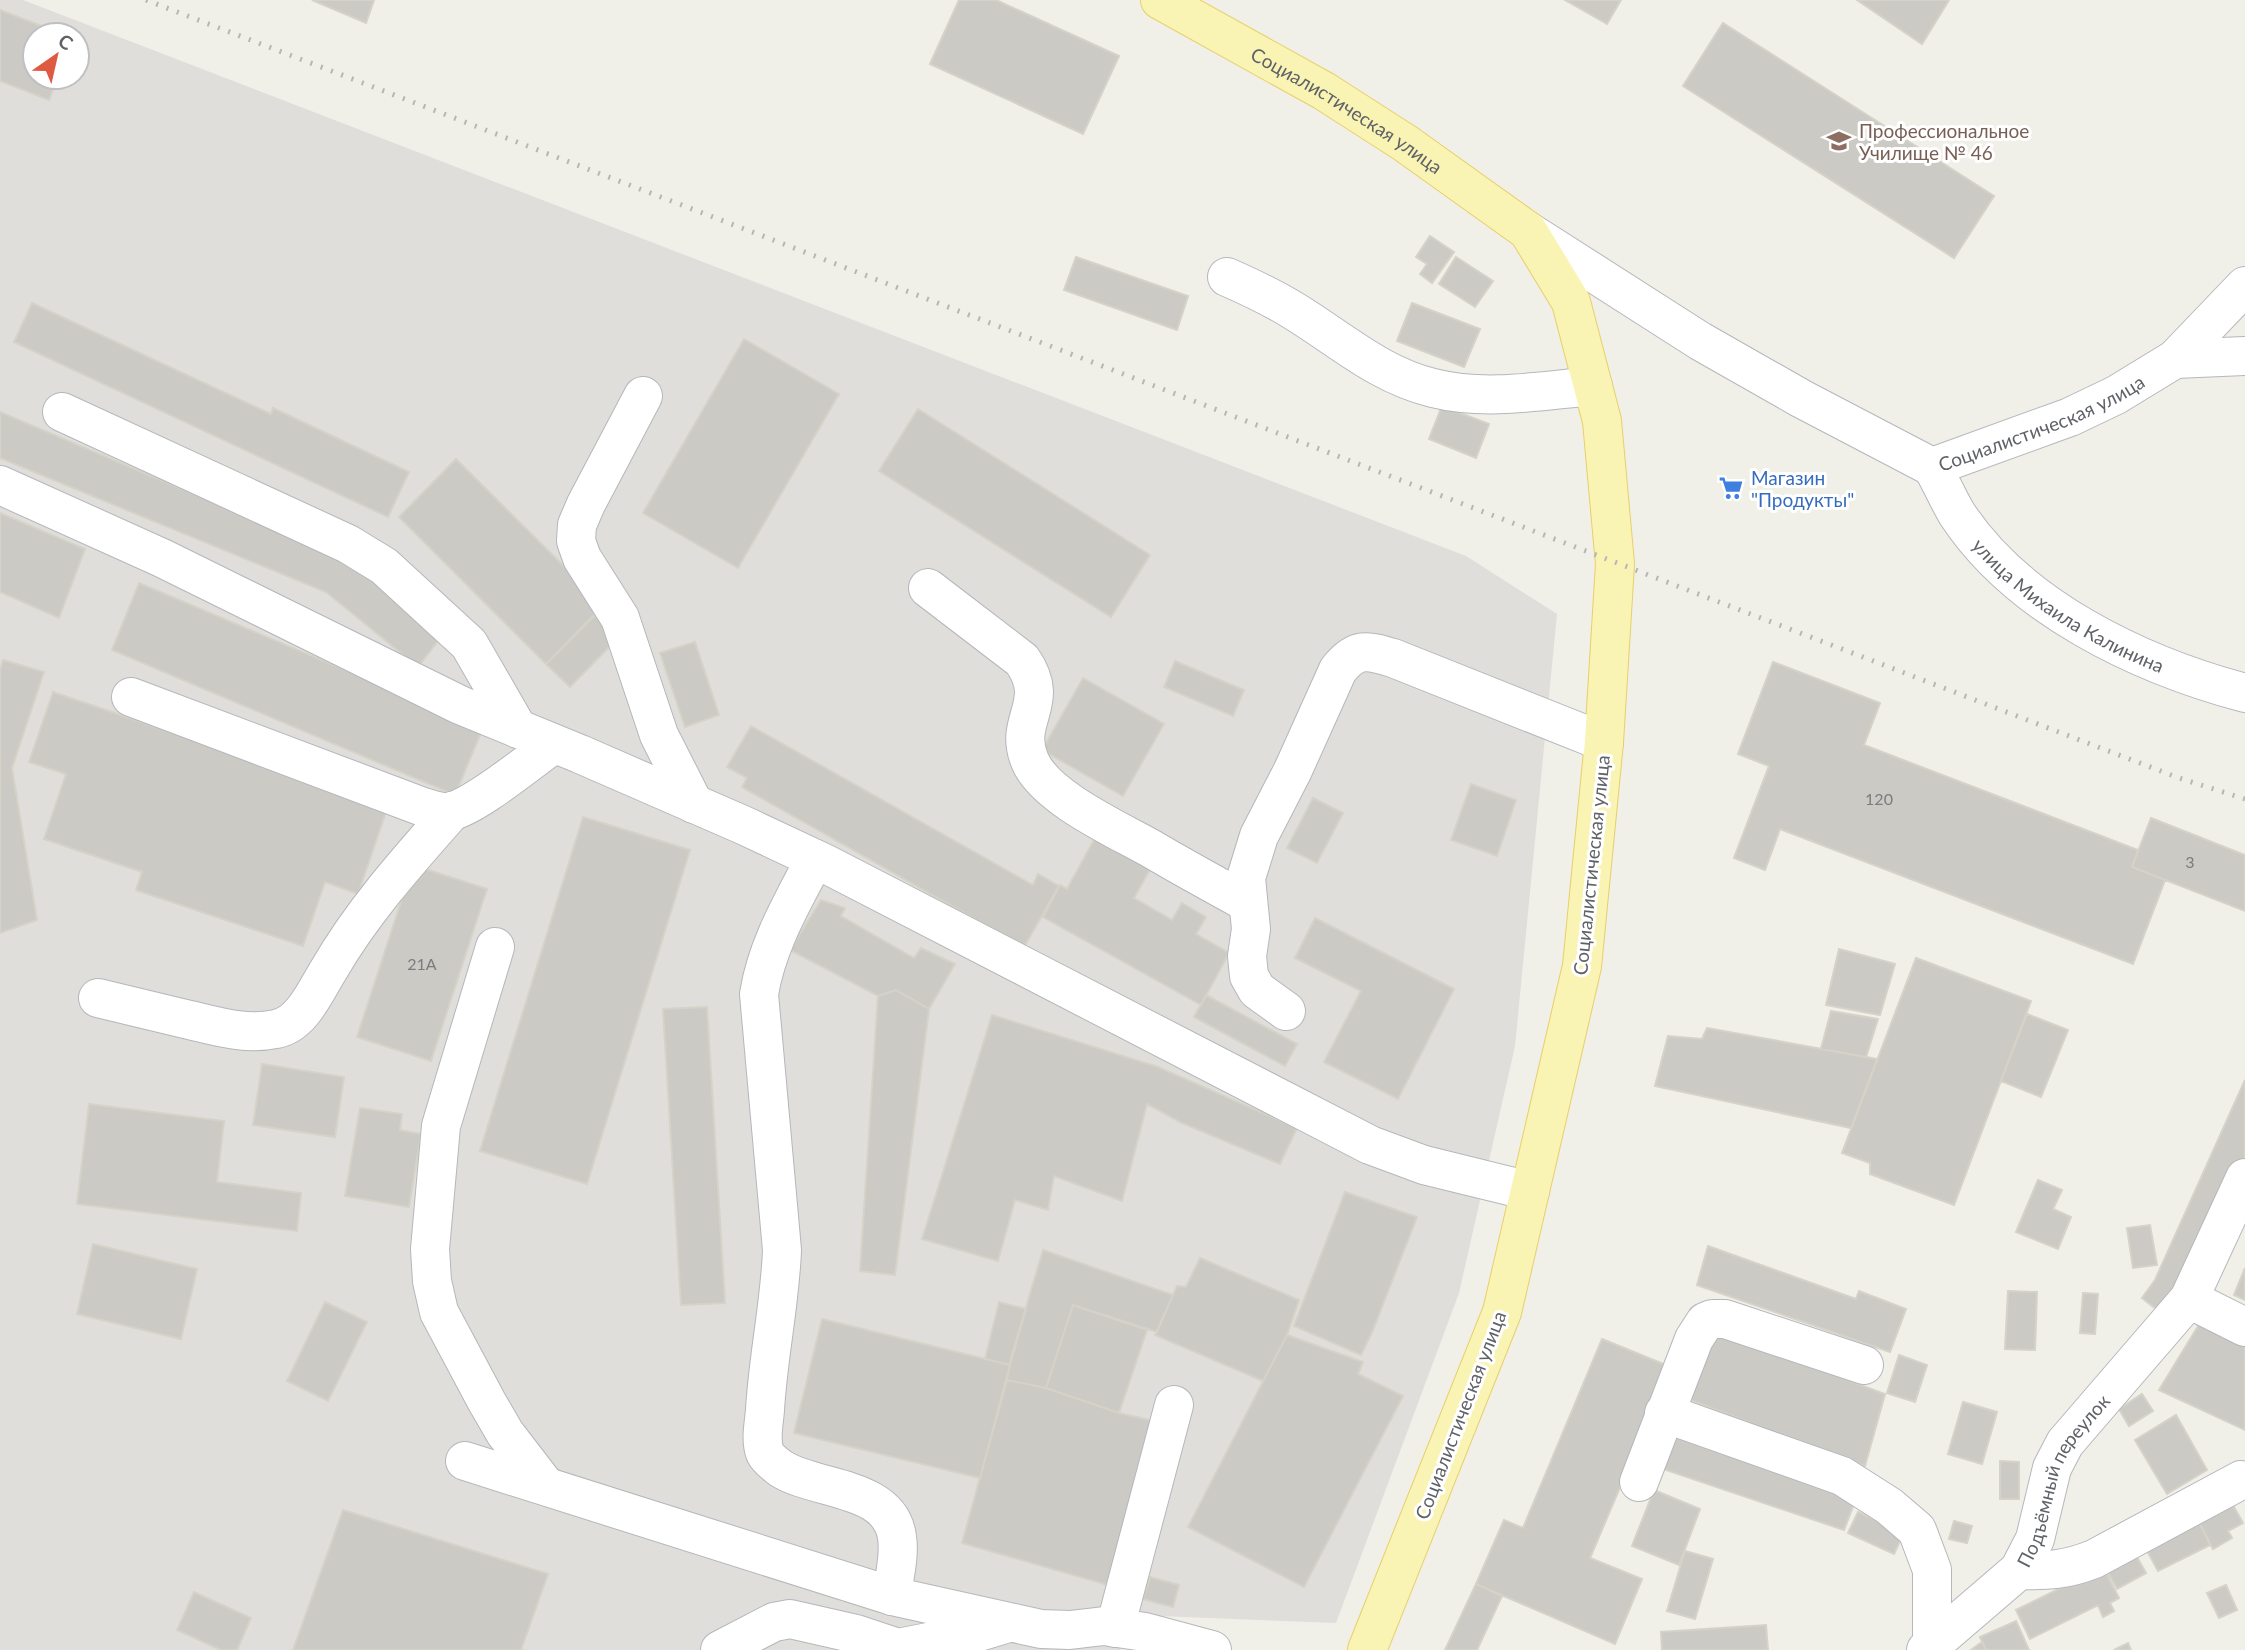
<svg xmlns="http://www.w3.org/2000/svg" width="2245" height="1650" font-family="Lato,sans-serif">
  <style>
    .industrial { fill: #dfdeda; fill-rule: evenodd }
    .building { fill: #cccac5; stroke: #d5d2c7; stroke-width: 2 }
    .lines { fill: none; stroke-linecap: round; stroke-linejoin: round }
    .minor-casing { stroke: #b5b7bc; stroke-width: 40 }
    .major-casing { stroke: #e8cf69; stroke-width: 40 }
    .minor { stroke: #fff; stroke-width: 38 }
    .major { stroke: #faf4b4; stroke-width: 38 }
    .rail { stroke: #b6b6b7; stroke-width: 5; stroke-dasharray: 2 9; stroke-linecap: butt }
    .labels { text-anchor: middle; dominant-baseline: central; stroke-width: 6; stroke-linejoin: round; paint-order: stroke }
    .number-label { font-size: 16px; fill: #7a7c7e }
    .street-label { font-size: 19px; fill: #5f6267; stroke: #fff }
    .education-label { font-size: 19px; fill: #785e54; stroke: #fff; text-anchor: start }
    .shop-label { font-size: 19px; fill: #366cbe; stroke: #fff; text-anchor: start }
  </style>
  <rect width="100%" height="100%" fill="#f0efe8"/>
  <path class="industrial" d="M 0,0 L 23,0 L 1466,556 L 1557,614 L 1515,1046 L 1459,1293 L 1336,1623 L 1134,1615 L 1120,1650 L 0,1650 ZM 35,35 L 77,35 L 77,77 L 35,77 Z"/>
  <path class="building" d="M 312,0 L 374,0 L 366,23 Z
    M 959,0 L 996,0 L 1119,56 L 1083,134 L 930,64 Z
    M 1565,0 L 1621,0 L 1607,24 Z
    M 1857,0 L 1949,0 L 1922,44 Z
    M 0,10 L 65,35 L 35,35 L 35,77 L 58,77 L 49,100 L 0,81 Z
    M 1723,23 L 1994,196 L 1954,258 L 1683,86 Z
    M 1430,236 L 1454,252 L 1432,283 L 1420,274 L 1427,264 L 1416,257 Z
    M 1076,257 L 1188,296 L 1177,330 L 1064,290 Z
    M 1456,257 L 1493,281 L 1475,307 L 1439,284 Z
    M 32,303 L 271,414 L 273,408 L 409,472 L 388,517 L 14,342 Z
    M 1412,303 L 1480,329 L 1464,367 L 1397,341 Z
    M 744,339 L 839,394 L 738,568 L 643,513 Z
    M 1442,406 L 1489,424 L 1476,458 L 1429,439 Z
    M 918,409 L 1150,555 L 1111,617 L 879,471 Z
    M 0,412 L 352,561 L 444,633 L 418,667 L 326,592 L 0,458 Z
    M 456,459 L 604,606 L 546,664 L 399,517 Z
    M 0,513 L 85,549 L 59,618 L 0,592 Z
    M 139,583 L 483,728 L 455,795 L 112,650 Z
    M 594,615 L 618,638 L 570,687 L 546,664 Z
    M 695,642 L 719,715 L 685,727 L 660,653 Z
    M 3,660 L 44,672 L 12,768 L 37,920 L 0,933 L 0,670 Z
    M 1175,661 L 1244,690 L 1233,716 L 1164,687 Z
    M 1773,662 L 1880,703 L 1864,745 L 2138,850 L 2132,867 L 2165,880 L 2133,964 L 1780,829 L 1765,870 L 1734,858 L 1769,766 L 1738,754 Z
    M 1083,678 L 1164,724 L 1123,796 L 1042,750 Z
    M 53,692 L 388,806 L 358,894 L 325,882 L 303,946 L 136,890 L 142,872 L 44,839 L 66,774 L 29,762 Z
    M 751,726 L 1033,885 L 1038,874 L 1059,886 L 1024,947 L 742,787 L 747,778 L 727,767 Z
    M 1471,784 L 1516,800 L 1497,856 L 1451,840 Z
    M 1313,798 L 1343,813 L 1317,863 L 1287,848 Z
    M 583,817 L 690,850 L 587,1184 L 480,1151 Z
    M 2151,818 L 2245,855 L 2245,911 L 2132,867 Z
    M 1096,836 L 1152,866 L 1134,898 L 1172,920 L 1182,903 L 1206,917 L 1196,934 L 1229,953 L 1201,1005 L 1043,917 L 1060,885 L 1067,889 Z
    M 413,865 L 487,889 L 431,1061 L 357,1037 Z
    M 821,900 L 845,908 L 841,916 L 914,958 L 921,948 L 955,964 L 929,1009 L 896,990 L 878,996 L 790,950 Z
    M 1315,918 L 1454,989 L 1398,1099 L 1324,1062 L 1361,991 L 1295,958 Z
    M 1839,949 L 1895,964 L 1880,1015 L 1826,1005 Z
    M 1916,958 L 2031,1001 L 1954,1205 L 1870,1174 L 1870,1163 L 1842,1153 Z
    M 896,990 L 929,1009 L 895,1275 L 860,1271 L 878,996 Z
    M 1206,995 L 1297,1044 L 1285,1066 L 1194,1017 Z
    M 707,1007 L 725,1303 L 681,1305 L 663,1009 Z
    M 1831,1011 L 1878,1019 L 1866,1057 L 1821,1049 Z
    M 2027,1014 L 2068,1030 L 2041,1097 L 2001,1081 Z
    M 992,1015 L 1158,1067 L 1297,1128 L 1280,1164 L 1182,1123 L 1147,1104 L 1122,1201 L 1054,1176 L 1048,1210 L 1015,1200 L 998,1261 L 922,1239 Z
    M 1707,1028 L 1877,1059 L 1851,1128 L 1655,1086 L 1668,1036 L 1702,1039 Z
    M 262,1064 L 344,1077 L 335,1137 L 253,1125 Z
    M 2245,1080 L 2245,1157 L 2188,1281 L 2165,1316 L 2142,1298 L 2155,1280 Z
    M 89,1104 L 224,1121 L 217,1182 L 301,1193 L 297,1231 L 77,1204 Z
    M 360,1108 L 402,1114 L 400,1130 L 421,1134 L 409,1207 L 345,1196 Z
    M 2038,1180 L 2062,1190 L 2053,1209 L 2071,1217 L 2058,1249 L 2016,1232 Z
    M 1345,1192 L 1417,1217 L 1373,1330 L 1361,1355 L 1294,1326 Z
    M 2150,1225 L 2157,1265 L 2133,1268 L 2127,1228 Z
    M 93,1244 L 197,1269 L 181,1339 L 77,1314 Z
    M 1708,1246 L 1856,1299 L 1859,1291 L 1906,1309 L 1890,1352 L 1697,1285 Z
    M 1043,1250 L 1173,1295 L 1157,1332 L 1073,1305 L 1046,1388 L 1007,1380 L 1011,1358 Z
    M 1200,1258 L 1299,1300 L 1287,1335 L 1263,1381 L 1155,1335 L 1177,1286 L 1186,1287 Z
    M 2245,1268 L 2245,1300 L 2234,1295 Z
    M 2008,1291 L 2037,1292 L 2035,1350 L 2005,1349 Z
    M 2083,1293 L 2098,1294 L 2095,1334 L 2080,1333 Z
    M 325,1302 L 367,1322 L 328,1401 L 287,1381 Z
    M 999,1302 L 1026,1309 L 1010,1365 L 985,1359 Z
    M 1073,1305 L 1147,1330 L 1119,1413 L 1046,1388 Z
    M 2203,1318 L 2245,1340 L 2245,1430 L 2159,1390 Z
    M 822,1319 L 1010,1365 L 980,1478 L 794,1433 Z
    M 1709,1329 L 1885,1394 L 1865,1466 L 1685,1398 Z
    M 1287,1335 L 1363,1362 L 1358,1374 L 1403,1396 L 1304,1587 L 1188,1527 Z
    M 1602,1339 L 1671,1367 L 1590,1558 L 1642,1579 L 1615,1644 L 1476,1584 L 1504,1520 L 1523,1528 Z
    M 1899,1355 L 1927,1365 L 1915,1402 L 1887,1393 Z
    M 1007,1380 L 1046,1388 L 1119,1413 L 1154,1421 L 1108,1585 L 962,1543 Z
    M 2142,1394 L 2153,1411 L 2129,1426 L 2119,1409 Z
    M 1963,1402 L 1997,1412 L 1982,1464 L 1948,1454 Z
    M 2176,1415 L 2207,1470 L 2167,1494 L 2135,1440 Z
    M 1676,1427 L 1857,1496 L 1844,1530 L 1660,1468 Z
    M 2000,1461 L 2019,1462 L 2019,1499 L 2000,1499 Z
    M 1654,1490 L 1700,1509 L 1679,1565 L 1632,1546 Z
    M 2229,1498 L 2243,1523 L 2228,1531 L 2232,1538 L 2213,1549 L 2198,1520 Z
    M 343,1510 L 548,1574 L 521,1650 L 293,1650 Z
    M 1858,1512 L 1904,1533 L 1894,1554 L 1848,1533 Z
    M 2198,1520 L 2210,1545 L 2158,1571 L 2145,1547 Z
    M 1954,1521 L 1972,1526 L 1967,1543 L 1949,1539 Z
    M 1685,1551 L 1713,1559 L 1695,1619 L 1667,1611 Z
    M 2134,1552 L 2146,1573 L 2117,1589 L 2105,1567 Z
    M 2103,1567 L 2119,1598 L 2110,1603 L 2114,1611 L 2103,1617 L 2098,1605 L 2030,1639 L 2016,1610 Z
    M 1150,1577 L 1179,1585 L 1173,1607 L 1143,1599 Z
    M 1476,1584 L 1502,1596 L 1477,1650 L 1445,1650 Z
    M 2226,1585 L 2237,1610 L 2219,1618 L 2207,1593 Z
    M 194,1592 L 251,1618 L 237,1650 L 221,1650 L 177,1630 Z
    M 2016,1621 L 2029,1650 L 1986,1650 L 1980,1637 Z
    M 1766,1625 L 1768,1650 L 1662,1650 L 1661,1632 Z
    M 1982,1642 L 1986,1650 L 1971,1650 Z
    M 2128,1643 L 2131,1650 L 2114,1650 Z"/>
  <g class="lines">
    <g class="minor-casing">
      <g id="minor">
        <path id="s1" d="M 1528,231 L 1700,341 L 1802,399 L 1932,467 L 2070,417 L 2116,395 L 2175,359 L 2245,286"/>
        <path d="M 1227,277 C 1250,287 1273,298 1294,311 C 1340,339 1379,375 1433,388 C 1485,401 1540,391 1593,386"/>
        <path d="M 2175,359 L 2245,356"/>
        <path d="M 643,396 L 586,504 L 577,525 L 576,541 L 582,558 L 620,618 L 659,735 L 694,804"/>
        <path d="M 62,412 L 348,544 L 384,566 L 469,644 L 518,729"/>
        <path id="s2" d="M 1932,467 C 1941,482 1948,499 1957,514 C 2019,608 2140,665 2245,693"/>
        <path d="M 0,485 L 162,558 L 460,705 L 580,754 L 743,825 L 824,863 L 1370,1145 L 1424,1165 L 1530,1191"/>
        <path d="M 928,588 L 1022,660 C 1053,704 1012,719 1030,761 C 1045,797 1116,829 1150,848 C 1182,867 1215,885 1248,903"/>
        <path d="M 131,697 L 423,807 C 431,809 441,813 449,812 C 475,807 531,760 554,744"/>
        <path d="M 815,859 C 792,903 767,945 759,994 L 782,1250 C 780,1304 768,1356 765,1410 C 764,1423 760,1440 765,1453 C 768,1459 775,1464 780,1468 C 815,1491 890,1485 897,1537 C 900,1556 894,1577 892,1596"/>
        <path d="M 495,947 L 441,1126 L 430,1249 L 432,1281 L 439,1312 L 487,1402 L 505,1433 L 545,1485"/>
        <path d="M 98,998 C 126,1005 153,1011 181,1018 C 213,1025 244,1036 276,1029 C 302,1024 315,992 328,971 C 362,912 407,862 452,811"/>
        <path d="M 1286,1011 L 1257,990 L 1249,976 L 1247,956 L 1251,929 L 1246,878 L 1259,836 L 1293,770 L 1338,670 C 1356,647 1367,650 1393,658 L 1604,742"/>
        <path d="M 2189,1299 L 2245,1327"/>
        <path d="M 1664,1413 L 1842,1476 L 1889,1506 L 1917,1530 L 1932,1570 L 1932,1642"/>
        <path d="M 465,1461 L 892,1596 L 1041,1629 L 1070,1630 L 1104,1626 L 1145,1632 L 1212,1650"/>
        <path d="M 1639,1482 L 1694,1339 L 1705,1322 L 1712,1319 L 1725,1319 L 1864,1365"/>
        <path d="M 2019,1570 C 2048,1571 2066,1570 2094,1559 L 2241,1480"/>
        <path d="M 1115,1628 L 1174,1405"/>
        <path d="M 720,1650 L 774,1622 L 790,1619 L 856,1634 L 898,1648 L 979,1632 L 1005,1624"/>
        <path id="s3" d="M 1926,1650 L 2019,1570 L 2035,1539 L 2052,1468 L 2065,1443 L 2189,1299 L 2245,1178"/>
      </g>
    </g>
    <g class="major-casing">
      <g id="major">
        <path id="s4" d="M 1160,0 L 1324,91 L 1405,143 L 1528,231 L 1571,302 L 1602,421 L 1615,564 L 1604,742 L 1582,966 L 1502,1312 L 1367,1650"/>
      </g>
    </g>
    <use href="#minor" class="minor"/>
    <use href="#major" class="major"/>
    <path class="rail" d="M 146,0 L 2179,778 L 2245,799"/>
  </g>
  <defs>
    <g id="university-bare" transform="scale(1.89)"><path d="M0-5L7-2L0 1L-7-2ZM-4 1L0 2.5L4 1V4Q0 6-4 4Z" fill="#8d6e63" stroke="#fff" stroke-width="2.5" paint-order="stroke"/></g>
    <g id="supermarket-bare" transform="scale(1.89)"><path d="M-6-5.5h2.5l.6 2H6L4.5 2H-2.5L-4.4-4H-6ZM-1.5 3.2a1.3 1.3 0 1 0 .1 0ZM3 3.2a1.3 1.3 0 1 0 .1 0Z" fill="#3f7fe0" stroke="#fff" stroke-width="2.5" paint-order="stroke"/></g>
  </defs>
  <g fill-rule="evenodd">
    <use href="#university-bare" x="1839" y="141"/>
    <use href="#supermarket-bare" x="1731" y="488"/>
  </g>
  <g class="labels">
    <g class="number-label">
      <text x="1879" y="798">120</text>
      <text x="2190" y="861">3</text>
      <text x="422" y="963">21А</text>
    </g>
    <g class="street-label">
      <text stroke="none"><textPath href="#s4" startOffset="217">Социалистическая улица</textPath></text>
      <text stroke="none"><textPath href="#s1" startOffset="586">Социалистическая улица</textPath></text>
      <text stroke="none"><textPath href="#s2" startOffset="200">улица Михаила Калинина</textPath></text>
      <text transform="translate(1591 865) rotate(-84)">Социалистическая улица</text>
      <text transform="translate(1460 1415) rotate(-69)">Социалистическая улица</text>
      <text stroke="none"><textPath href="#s3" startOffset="224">Подъёмный переулок</textPath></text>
    </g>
    <g class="education-label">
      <text x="1859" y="130">Профессиональное<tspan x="1859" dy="22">Училище № 46</tspan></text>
    </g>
    <g class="shop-label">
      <text x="1751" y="477">Магазин<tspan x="1751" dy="22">"Продукты"</tspan></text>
    </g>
  </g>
  <g transform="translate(56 56) rotate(34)"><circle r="33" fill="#ffffff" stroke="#bfc0c2" stroke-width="2"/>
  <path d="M0-5L12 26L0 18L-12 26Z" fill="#de5a41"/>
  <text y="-10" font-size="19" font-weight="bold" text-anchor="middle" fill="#5f6267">С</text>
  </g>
</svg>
